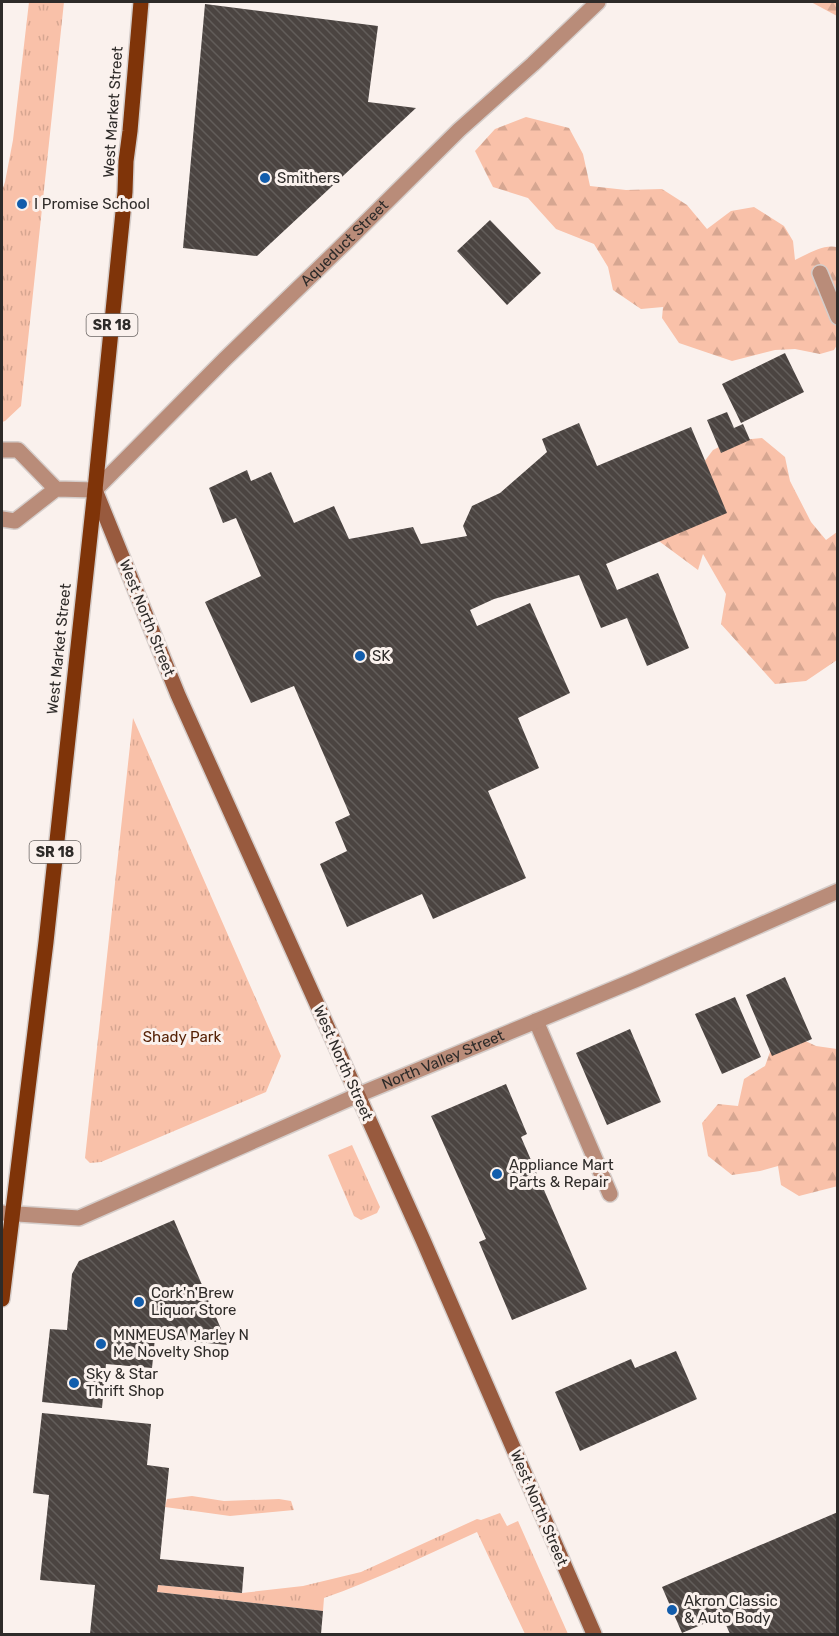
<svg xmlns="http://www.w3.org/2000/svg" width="839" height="1636" font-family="Rubik,sans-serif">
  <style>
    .grass { fill: url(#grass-tufts) }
    .forest { fill: url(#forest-firs) }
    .building { fill: url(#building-back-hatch) }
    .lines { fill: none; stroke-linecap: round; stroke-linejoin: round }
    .lane-casing { stroke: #d5cdca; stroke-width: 18 }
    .street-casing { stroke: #d5cdca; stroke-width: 18 }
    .secondary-casing { stroke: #d5cdca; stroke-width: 18 }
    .primary-casing { stroke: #d5cdca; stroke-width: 18 }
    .lane { stroke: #b98c79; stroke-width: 15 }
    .street { stroke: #b98c79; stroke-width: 15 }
    .secondary { stroke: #985a3e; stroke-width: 15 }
    .primary { stroke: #7f3409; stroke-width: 15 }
    .poi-dot { fill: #125dac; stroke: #faf1ed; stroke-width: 2 }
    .labels { text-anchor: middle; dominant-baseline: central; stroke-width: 6; stroke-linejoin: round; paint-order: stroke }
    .shield { fill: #faf1ed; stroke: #6b6664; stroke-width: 1.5 }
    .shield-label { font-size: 14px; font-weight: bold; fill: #2e2b29 }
    .street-label { font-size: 15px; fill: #2e2b29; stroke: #faf1ed }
    .poi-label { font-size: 15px; fill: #2e2b29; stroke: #faf1ed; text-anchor: start }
    .park-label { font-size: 15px; fill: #552106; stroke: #faf1ed }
  </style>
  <defs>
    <pattern id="grass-tufts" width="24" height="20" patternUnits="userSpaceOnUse" patternTransform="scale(1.5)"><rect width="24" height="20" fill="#f9c1a9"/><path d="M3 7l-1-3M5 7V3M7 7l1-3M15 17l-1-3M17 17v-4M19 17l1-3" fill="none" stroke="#d6a691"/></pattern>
    <pattern id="forest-firs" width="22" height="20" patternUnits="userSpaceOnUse" patternTransform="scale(1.5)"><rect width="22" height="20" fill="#f9c1a9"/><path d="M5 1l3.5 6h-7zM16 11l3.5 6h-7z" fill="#d6a691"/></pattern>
    <pattern id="building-back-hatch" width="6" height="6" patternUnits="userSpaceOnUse" patternTransform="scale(1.5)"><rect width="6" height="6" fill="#4b4441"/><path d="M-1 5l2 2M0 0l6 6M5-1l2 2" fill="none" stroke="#625d5a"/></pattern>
  </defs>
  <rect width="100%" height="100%" fill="#faf1ed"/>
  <path class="grass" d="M 29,2 L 64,2 L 21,406 L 5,421 L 2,422 L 2,191 L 5,182 L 13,140 Z
    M 133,718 L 281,1056 L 266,1092 L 101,1162 L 90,1163 L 85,1158 Z
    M 352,1145 L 380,1207 L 377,1213 L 361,1220 L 354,1216 L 328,1155 Z
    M 192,1496 L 224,1501 L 279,1499 L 291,1501 L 294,1510 L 230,1516 L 165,1507 L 167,1499 Z
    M 500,1513 L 507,1526 L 518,1521 L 568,1634 L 525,1634 L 477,1532 C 426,1555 376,1580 324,1598 L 323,1611 L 157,1592 L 158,1585 L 242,1593 L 303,1586 L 361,1572 L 477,1519 L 481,1520 Z"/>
  <path class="forest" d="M 811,2 L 837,2 L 837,16 Z
    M 526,117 L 569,128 L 583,154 L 590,186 L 626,190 L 662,189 L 687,205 L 707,229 L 731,211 L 754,207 L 784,226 L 793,241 L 795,260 C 808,254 823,244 837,247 L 838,343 L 834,350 L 820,354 L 795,349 L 775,350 L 732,361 L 679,343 L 662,318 L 663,307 L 641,309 L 613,290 L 608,267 L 594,244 L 556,229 L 528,198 L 493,187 L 475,151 L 495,129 Z
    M 762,438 L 785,457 L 790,481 L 811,522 L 826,540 L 837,532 L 837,660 L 806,681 L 775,684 L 721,624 L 726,594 L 703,554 L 698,570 L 648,533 L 698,470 L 713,450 L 731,441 Z
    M 793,1035 L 816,1046 L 837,1049 L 838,1186 L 799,1196 L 781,1185 L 778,1166 L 760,1171 L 732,1175 L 708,1156 L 702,1123 L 718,1104 L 738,1106 L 744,1079 L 765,1066 L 774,1041 Z"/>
  <path class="building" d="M 205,4 L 378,26 L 368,102 L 416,108 L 257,256 L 183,248 Z
    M 490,220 L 541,273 L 507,305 L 457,251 Z
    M 785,353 L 804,392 L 741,423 L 722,384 Z
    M 727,412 L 734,428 L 743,424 L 750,440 L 721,453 L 707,420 Z
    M 579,423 L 597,466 L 691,427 L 727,513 L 606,564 L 617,590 L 658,573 L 689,648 L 647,666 L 627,618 L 601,628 L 579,575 L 494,599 L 470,610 L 477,626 L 530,603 L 570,693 L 518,718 L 539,768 L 488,791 L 526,878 L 433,919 L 422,894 L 347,927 L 320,864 L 347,851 L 335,822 L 350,815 L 294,686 L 251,703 L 205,602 L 261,576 L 236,518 L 223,523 L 209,488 L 247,470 L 251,481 L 271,472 L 294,523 L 334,506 L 349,539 L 413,527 L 421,544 L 467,536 L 463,526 L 472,506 L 500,493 L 547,452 L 542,439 Z
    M 785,977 L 812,1039 L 772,1056 L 746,995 Z
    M 735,997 L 761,1057 L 722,1074 L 695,1014 Z
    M 630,1029 L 661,1102 L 607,1125 L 576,1053 Z
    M 506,1084 L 527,1134 L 521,1137 L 587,1289 L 512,1320 L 479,1242 L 486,1239 L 431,1116 Z
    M 174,1220 L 228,1345 L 155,1338 L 152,1368 L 106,1364 L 102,1408 L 42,1402 L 50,1329 L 67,1330 L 72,1274 L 79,1261 Z
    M 676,1351 L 697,1399 L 580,1451 L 555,1392 L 631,1359 L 635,1368 Z
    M 42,1413 L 151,1424 L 147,1465 L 169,1468 L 160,1559 L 244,1567 L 242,1593 L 158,1585 L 157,1592 L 323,1611 L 321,1634 L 90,1634 L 95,1585 L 40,1580 L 49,1495 L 33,1493 Z
    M 838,1512 L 838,1634 L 730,1634 L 722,1616 L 682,1633 L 662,1587 Z"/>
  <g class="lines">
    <g class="lane-casing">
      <path id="lane" d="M 2,450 L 18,450 L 56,489
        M 2,519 L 15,521 L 56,489 L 95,490
        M 536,1021 L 610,1194"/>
    </g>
    <g class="street-casing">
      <g id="street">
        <path d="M 820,273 L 838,317"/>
        <path id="s1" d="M 95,490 L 225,359 L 344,244 L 459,130 L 533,64 L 598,2"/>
        <path id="s2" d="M 2,1213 L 79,1218 L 358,1095 L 635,980 L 838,891"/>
      </g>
    </g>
    <g class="secondary-casing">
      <path id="secondary" d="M 95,490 L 178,695 L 423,1240 L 594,1634"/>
    </g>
    <g class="primary-casing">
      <path id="primary" d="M 2,1299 L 46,942 L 95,490 L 125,192 L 126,161 L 130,131 L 141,2"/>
    </g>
    <use href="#lane" class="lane"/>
    <use href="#street" class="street"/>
    <use href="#secondary" class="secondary"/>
    <use href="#primary" class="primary"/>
  </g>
  <g class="poi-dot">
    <circle cx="265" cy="178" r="6"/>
    <circle cx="22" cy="204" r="6"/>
    <circle cx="360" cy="656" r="6"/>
    <circle cx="497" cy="1174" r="6"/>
    <circle cx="139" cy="1302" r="6"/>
    <circle cx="101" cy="1344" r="6"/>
    <circle cx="74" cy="1383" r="6"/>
    <circle cx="672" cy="1610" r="6"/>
  </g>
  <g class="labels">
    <g class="shield">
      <rect x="86.5" y="314" width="51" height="22" rx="4.5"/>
      <rect x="29.5" y="841" width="51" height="22" rx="4.5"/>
    </g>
    <g class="shield-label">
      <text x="112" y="325">SR 18</text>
      <text x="55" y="852">SR 18</text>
    </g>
    <g class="street-label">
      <text transform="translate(113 112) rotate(-86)">West Market Street</text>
      <text stroke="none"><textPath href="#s1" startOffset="351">Aqueduct Street</textPath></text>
      <text transform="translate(147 618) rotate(68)">West North Street</text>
      <text transform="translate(59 649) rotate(-84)">West Market Street</text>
      <text stroke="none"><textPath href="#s2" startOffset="474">North Valley Street</textPath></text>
      <text transform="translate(343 1063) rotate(66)">West North Street</text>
      <text transform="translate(539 1508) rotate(67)">West North Street</text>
    </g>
    <g class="poi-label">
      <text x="277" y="178">Smithers</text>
      <text x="34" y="204">I Promise School</text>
      <text x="372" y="656">SK</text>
      <text x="509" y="1165">Appliance Mart<tspan x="509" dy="17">Parts &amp; Repair</tspan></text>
      <text x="151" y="1293">Cork'n'Brew<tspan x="151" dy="17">Liquor Store</tspan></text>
      <text x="113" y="1335">MNMEUSA Marley N<tspan x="113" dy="17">Me Novelty Shop</tspan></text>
      <text x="86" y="1374">Sky &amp; Star<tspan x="86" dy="17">Thrift Shop</tspan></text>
      <text x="684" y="1601">Akron Classic<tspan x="684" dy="17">&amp; Auto Body</tspan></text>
    </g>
    <g class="park-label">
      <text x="182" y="1037">Shady Park</text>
    </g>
  </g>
  <rect width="839" height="1636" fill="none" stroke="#2e2b29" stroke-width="6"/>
</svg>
